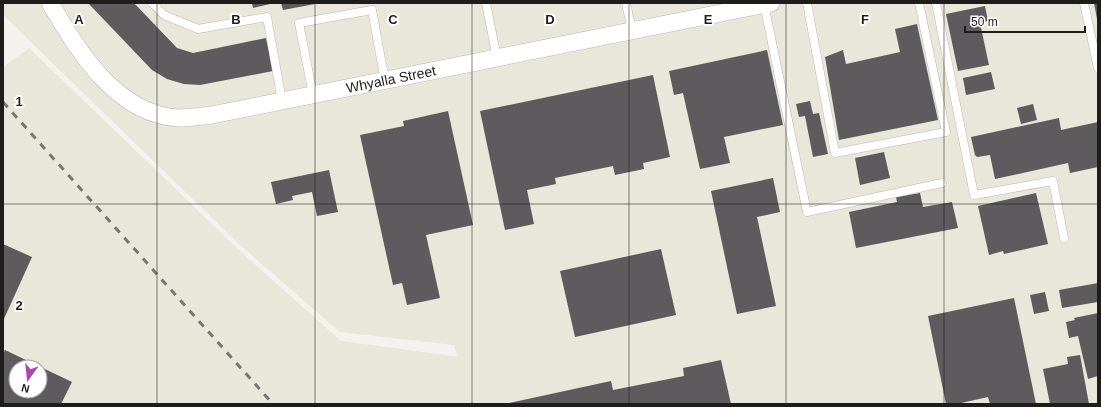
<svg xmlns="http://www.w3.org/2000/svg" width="1101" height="407" font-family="Arial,sans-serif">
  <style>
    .built { fill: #e9e6da; fill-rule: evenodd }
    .building { fill: #5d5b5d; fill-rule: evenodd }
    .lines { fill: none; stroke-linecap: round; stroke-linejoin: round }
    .lane-casing { stroke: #bab9b5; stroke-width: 9 }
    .street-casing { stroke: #bab9b5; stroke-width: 18 }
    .lane { stroke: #fff; stroke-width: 8 }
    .street { stroke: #fff; stroke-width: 17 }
    .rail { stroke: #777674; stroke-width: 3; stroke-dasharray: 7 7; stroke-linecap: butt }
    .grid { fill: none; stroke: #1e1d1c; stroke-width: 1; stroke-opacity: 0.55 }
    .labels { text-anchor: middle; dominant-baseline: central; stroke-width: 4; stroke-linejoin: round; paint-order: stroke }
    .street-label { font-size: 14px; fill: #1e1d1c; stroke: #fff }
    .grid-label { font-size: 13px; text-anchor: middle; font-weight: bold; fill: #1e1d1c; stroke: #fff; stroke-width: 4; stroke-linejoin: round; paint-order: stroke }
  </style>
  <rect width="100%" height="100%" fill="#f3f2ee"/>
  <path class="built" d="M 3,3 L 1098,3 L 1098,404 L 3,404 L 3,67 L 29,48 L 240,251 L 341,341 L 452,356 L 457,356 L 454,345 L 340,332 L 241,246 L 3,15 ZM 16,367 L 40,367 L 40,391 L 16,391 Z"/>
  <path class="building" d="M 88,3 L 134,3 L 177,48 L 193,53 L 266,38 L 273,71 L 200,85 L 184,84 L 167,79 L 152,70 Z
    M 252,3 L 270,3 L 270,4 L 253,8 Z
    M 281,3 L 315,3 L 315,4 L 283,10 Z
    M 1094,3 L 1098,3 L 1098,19 L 1097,19 Z
    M 985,6 L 988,21 L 980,23 L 989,65 L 958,71 L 946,14 Z
    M 917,24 L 938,120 L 839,140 L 825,57 L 843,50 L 846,64 L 900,52 L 895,29 Z
    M 767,50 L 783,125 L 724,137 L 730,163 L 700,169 L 683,93 L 674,95 L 669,71 Z
    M 991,72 L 995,89 L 966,95 L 963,78 Z
    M 653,75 L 670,157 L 643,163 L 644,169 L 615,175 L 613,166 L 555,178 L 556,184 L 527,190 L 534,224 L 505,230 L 480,111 Z
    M 810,101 L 813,114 L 819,113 L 828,154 L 813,157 L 805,116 L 799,117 L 796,104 Z
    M 1033,104 L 1037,120 L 1021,124 L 1017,108 Z
    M 448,111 L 473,225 L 426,235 L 440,298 L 407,305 L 402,283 L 393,285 L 360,135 L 404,126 L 403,121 Z
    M 1059,118 L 1061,130 L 1098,122 L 1098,167 L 1070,173 L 1068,163 L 995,179 L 990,155 L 977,157 L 975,155 L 971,137 Z
    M 884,152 L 890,178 L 860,185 L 855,158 Z
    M 329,170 L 338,212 L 317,216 L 312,192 L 292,196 L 293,200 L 276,204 L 271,182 Z
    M 773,178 L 780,212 L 757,217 L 776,306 L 737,314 L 711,191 Z
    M 920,193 L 923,207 L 952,202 L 958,228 L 856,248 L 849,212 L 897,202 L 896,197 Z
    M 1036,193 L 1048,244 L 1004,254 L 1003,251 L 989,255 L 978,206 Z
    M 3,244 L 32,257 L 3,321 Z
    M 661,249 L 676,315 L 575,337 L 560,271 Z
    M 1098,283 L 1098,302 L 1062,308 L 1059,290 Z
    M 1045,292 L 1049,311 L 1034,314 L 1030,295 Z
    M 1014,298 L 1036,404 L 990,404 L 988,397 L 957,404 L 946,404 L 928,316 Z
    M 1098,313 L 1098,376 L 1088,379 L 1078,336 L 1069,338 L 1066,322 L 1075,320 L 1074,318 Z
    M 5,350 L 72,382 L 61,404 L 3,404 L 3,354 ZM 16,367 L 40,367 L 40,391 L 16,391 Z
    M 1080,355 L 1089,404 L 1050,404 L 1043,369 L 1068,364 L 1067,357 Z
    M 721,360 L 731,404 L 504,404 L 611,381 L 613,390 L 684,376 L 683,368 Z"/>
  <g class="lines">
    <g class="lane-casing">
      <path id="lane" d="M 152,3 L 164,15 L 198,29 L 267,17 L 282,101
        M 486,3 L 497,58
        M 626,3 L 632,31
        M 807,3 L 835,153 L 946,132 L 919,3
        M 936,3 L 974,195 L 1053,181 L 1064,238
        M 1084,3 L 1098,68
        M 764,4 L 807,212 L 942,183
        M 313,95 L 299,23 L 372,10 L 385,81"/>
    </g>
    <g class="street-casing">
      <g id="street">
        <path id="s1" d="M 50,3 C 78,50 116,115 179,118 C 190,118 201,116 212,115 L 771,3"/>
      </g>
    </g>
    <use href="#lane" class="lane"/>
    <use href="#street" class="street"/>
    <path class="rail" d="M 3,102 L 273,404"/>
  </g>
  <path class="grid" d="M 157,3 L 157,404M 315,3 L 315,404M 472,3 L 472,404M 629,3 L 629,404M 786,3 L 786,404M 944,3 L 944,404M 3,204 L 1098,204"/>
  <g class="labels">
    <g class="street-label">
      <text stroke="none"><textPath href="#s1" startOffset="396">Whyalla Street</textPath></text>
    </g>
  </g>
  <g class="grid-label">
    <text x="79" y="24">A</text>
    <text x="236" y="24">B</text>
    <text x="393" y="24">C</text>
    <text x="550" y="24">D</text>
    <text x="708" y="24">E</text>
    <text x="865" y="24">F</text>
    <text x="19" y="106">1</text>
    <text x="19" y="310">2</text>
  </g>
  <rect width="1101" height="407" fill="none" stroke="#1e1d1c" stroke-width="8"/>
  <g transform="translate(28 379) rotate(195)"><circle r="19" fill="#ffffff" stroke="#a5a5a4"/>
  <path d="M0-3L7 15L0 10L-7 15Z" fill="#aa48ae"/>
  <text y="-6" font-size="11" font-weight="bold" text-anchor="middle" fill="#1e1d1c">N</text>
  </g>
  <path d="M965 26v6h120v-6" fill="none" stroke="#1e1d1c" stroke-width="2"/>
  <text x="971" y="26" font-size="12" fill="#1e1d1c" stroke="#ffffff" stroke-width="3" paint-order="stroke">50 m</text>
</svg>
